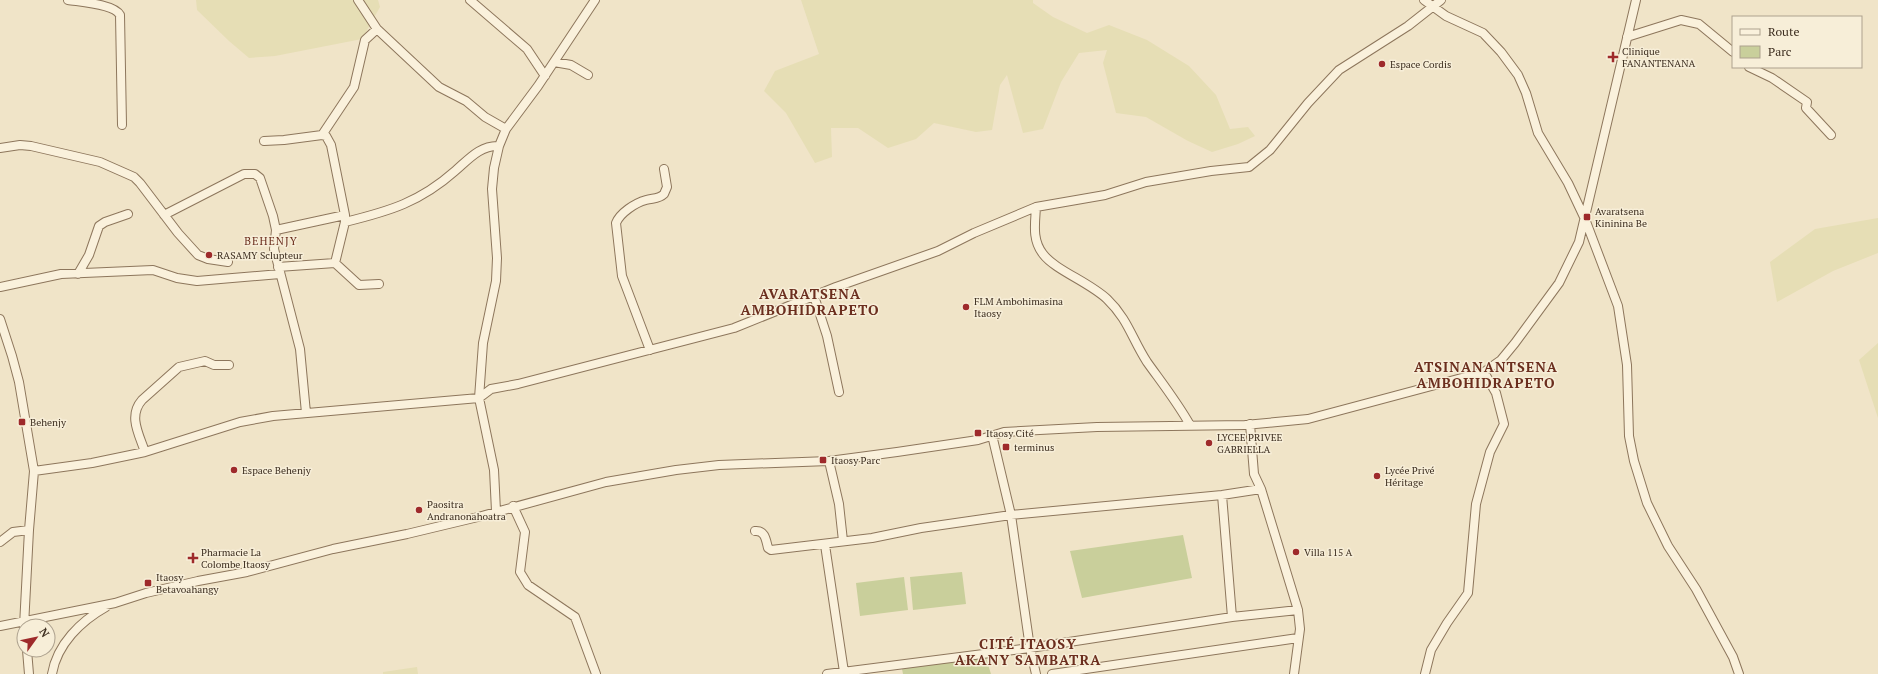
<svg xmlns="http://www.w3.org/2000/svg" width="1878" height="674" font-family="'PT Serif',serif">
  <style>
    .farmland { fill: #e6deb5 }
    .green { fill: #c9cf9b }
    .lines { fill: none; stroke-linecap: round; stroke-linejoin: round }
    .minor-casing { stroke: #8d765c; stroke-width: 10 }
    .minor { stroke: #faf1dc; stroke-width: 8 }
    .poi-dot { fill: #9e2a2b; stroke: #f7eed8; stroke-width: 1.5 }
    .labels { text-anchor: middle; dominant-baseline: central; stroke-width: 3; stroke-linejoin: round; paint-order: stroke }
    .poi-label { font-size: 10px; fill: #3d2e20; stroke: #f7eed8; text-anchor: start }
    .neighbourhood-label { font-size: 11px; letter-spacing: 1px; fill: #6b2e1e; stroke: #f7eed8 }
    .district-label { font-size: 14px; font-weight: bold; letter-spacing: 1px; fill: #6b2e1e; stroke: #f7eed8 }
  </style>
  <rect width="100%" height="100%" fill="#f0e4c8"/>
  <path class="farmland" d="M 196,0 L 378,0 L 380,7 L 362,39 L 275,56 L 249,58 L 229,41 L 197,10 Z
    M 801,0 L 1033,0 L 1033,3 L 1053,17 L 1087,33 L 1109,25 L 1147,40 L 1189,66 L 1216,95 L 1230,129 L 1248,127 L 1255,136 L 1238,144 L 1212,152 L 1188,141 L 1146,117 L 1116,113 L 1103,63 L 1107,50 L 1079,53 L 1061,82 L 1043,129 L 1023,133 L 1007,75 L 1000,85 L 992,130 L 976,132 L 934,123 L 916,139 L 888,148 L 858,128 L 831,128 L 832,157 L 815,163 L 786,113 L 764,91 L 775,71 L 819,54 Z
    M 1878,218 L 1878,253 L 1833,271 L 1777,302 L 1770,262 L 1815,229 Z
    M 1878,343 L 1878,418 L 1859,360 Z
    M 417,667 L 418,674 L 383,674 L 383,672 Z"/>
  <path class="green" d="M 1183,535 L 1192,578 L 1082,598 L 1070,551 Z
    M 962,572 L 966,604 L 913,610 L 910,577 Z
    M 904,577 L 908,610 L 860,616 L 856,583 Z
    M 985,655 L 991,674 L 903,674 L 902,669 Z"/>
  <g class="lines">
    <g class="minor-casing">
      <path id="minor" d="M 68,0 C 80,2 114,4 120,15 L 122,125
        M 358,0 L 377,29 L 439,87 L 466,101 L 485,117 L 506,129
        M 470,0 L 527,49 L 545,76
        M 1424,0 L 1446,16 L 1483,33 L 1501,52 L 1518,75 L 1526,93 L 1538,133 L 1568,183 L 1585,219 L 1618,306 L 1627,365 L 1629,436 L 1634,461 L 1647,503 L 1668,546 L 1696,589 L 1733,657 L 1739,674
        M 377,29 L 365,40 L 354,87 L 322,135 L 326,136 L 331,145 L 345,215 L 345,222 C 390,211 420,202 455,171 C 468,160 480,145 499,146
        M 1627,37 L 1681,20 L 1699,24 L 1733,52
        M 554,62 L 571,65 L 588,75
        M 1749,67 L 1772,78 L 1807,102 L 1806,108 L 1831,135
        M 264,141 L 284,140 L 322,135
        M 0,148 L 20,145 L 31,146 L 100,162 L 134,177 L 140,183 L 178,233 L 198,255 L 208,259 L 228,262
        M 1036,207 C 1035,224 1032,240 1043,254 C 1055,270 1089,282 1107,299 C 1128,319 1132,339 1147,362 C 1162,383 1177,402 1190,425
        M 164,215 L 244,174 L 255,174 L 260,178 L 273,216 L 276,230 L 274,249 L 300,349 L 306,413
        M 276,230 L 345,215
        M 335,263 L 345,222
        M 278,267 L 335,263 L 359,285 L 379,284
        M 78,274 L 89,255 L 99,226 L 105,222 L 128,214
        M 0,287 L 61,274 L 153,270 L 177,278 L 197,281 L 280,274
        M 814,296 L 827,336 L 839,392
        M 0,319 L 12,356 L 19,382 L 34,471 L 29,530 L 24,626
        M 650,350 L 622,276 L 616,223 C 620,213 635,203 646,200 C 653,198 659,199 664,194 L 667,187 L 664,169
        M 1250,424 L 1254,474 L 1261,489 L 1298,610 L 1300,629 L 1294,674
        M 992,435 L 1011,515 L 1030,648 L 1036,674
        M 145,452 C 139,434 128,416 142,400 L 179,367 L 205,361 L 214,365 L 229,365
        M 829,461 L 839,504 L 843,541
        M 34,471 L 92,463 L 145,452 L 240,422 L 273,416 L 479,398 L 491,389 L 518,384 L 734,328 L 836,287 L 938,251 L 974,233 L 1036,207 L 1105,195 L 1146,182 L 1211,171 L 1249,167 L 1270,150 L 1308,103 L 1339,70 L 1408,26 L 1441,0
        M 1222,495 L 1232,617
        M 513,506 L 525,532 L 520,572 L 528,585 L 575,617 L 596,674
        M 496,511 L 494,470 L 479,398 L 483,343 L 496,281 L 497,258 L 492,189 L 494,168 L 499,146 L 506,129 L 538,86 L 595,0
        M 755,531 C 765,530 766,540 768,548 L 771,550 L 872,538 L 921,528 L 1011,515 L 1222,495 L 1261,489
        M 0,542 L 13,532 L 29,530
        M 825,545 L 844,672
        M 0,626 L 115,603 L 146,593 L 198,581 L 247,572 L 333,549 L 407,534 L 478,517 L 606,482 L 676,470 L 719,465 L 829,461 L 897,452 L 978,440 L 1004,432 L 1097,427 L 1245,425 L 1308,419 L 1484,372 L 1501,360 L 1515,343 L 1559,283 L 1579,242 L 1636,0
        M 27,650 L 29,674
        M 52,674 C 57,644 81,621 106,607
        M 827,674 L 1030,648 L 1232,617 L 1298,610
        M 1052,674 L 1298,638
        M 1425,674 L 1431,650 L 1447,623 L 1468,593 L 1476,504 L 1490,452 L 1504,424 L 1496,393 L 1484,372"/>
    </g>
    <use href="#minor" class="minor"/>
  </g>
  <g class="poi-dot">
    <path d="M1611 51h4v4h4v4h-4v4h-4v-4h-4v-4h4z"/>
    <circle cx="1382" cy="64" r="4"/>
    <rect x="1583" y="213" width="8" height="8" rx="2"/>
    <circle cx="209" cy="255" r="4"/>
    <circle cx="966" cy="307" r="4"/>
    <rect x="18" y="418" width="8" height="8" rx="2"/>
    <rect x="974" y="429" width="8" height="8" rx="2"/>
    <circle cx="1209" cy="443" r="4"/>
    <rect x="1002" y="443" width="8" height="8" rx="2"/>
    <rect x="819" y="456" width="8" height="8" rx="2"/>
    <circle cx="234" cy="470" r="4"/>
    <circle cx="1377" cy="476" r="4"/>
    <circle cx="419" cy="510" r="4"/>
    <circle cx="1296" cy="552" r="4"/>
    <path d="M191 552h4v4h4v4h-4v4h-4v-4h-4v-4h4z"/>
    <rect x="144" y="579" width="8" height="8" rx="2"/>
  </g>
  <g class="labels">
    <g class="poi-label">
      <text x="1622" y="51">Clinique<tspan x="1622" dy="12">FANANTENANA</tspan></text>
      <text x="1390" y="64">Espace Cordis</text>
      <text x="1595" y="211">Avaratsena<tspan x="1595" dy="12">Kininina Be</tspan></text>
      <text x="217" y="255">RASAMY Sclupteur</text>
      <text x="974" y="301">FLM Ambohimasina<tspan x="974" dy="12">Itaosy</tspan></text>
      <text x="30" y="422">Behenjy</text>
      <text x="986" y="433">Itaosy Cité</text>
      <text x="1217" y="437">LYCEE PRIVEE<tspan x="1217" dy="12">GABRIELLA</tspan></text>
      <text x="1014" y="447">terminus</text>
      <text x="831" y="460">Itaosy Parc</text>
      <text x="242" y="470">Espace Behenjy</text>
      <text x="1385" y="470">Lycée Privé<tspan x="1385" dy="12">Héritage</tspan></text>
      <text x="427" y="504">Paositra<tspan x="427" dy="12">Andranonahoatra</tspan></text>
      <text x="201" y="552">Pharmacie La<tspan x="201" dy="12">Colombe Itaosy</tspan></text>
      <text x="1304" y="552">Villa 115 A</text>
      <text x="156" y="577">Itaosy<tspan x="156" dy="12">Betavoahangy</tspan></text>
    </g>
    <g class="neighbourhood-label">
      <text x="271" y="241">BEHENJY</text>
    </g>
    <g class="district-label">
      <text x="810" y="293">AVARATSENA<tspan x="810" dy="16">AMBOHIDRAPETO</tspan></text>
      <text x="1486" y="366">ATSINANANTSENA<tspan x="1486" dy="16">AMBOHIDRAPETO</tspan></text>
      <text x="1028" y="643">CITÉ ITAOSY<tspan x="1028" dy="16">AKANY SAMBATRA</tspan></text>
    </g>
  </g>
  <rect x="1732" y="16" width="130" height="52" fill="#f7eed8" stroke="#ada18e"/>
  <rect x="1740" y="29" width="20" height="6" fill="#faf1dc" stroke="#ada18e"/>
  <text x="1768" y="36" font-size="12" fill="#3d2e20">Route</text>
  <rect x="1740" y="46" width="20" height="12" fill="#c9cf9b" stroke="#ada18e"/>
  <text x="1768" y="56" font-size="12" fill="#3d2e20">Parc</text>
  <g transform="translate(36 638) rotate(57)"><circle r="19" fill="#f7eed8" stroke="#ada18e"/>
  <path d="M0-3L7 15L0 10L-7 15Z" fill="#9e2a2b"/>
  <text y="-6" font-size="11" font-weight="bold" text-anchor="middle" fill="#3d2e20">N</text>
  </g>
</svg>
